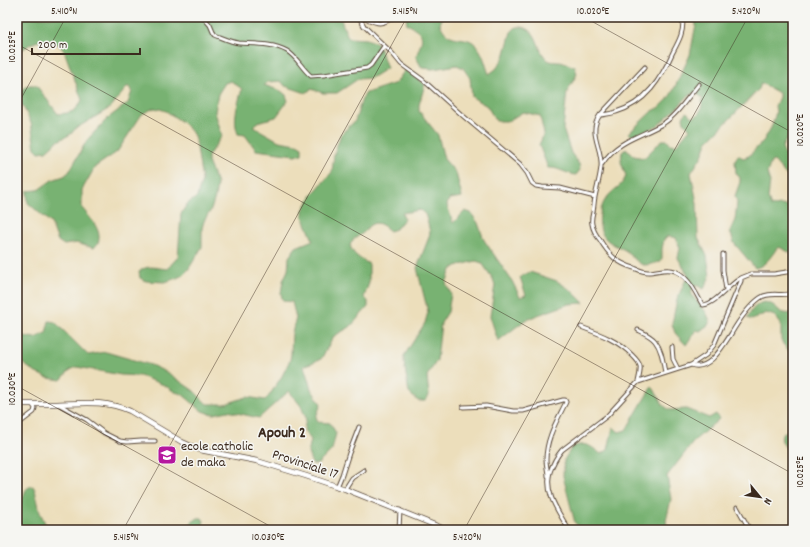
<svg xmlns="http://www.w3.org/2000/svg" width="810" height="547" font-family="Dekko,sans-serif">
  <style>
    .forest { fill: #78b272; stroke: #5a6e48 }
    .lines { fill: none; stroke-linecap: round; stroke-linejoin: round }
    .street-casing { stroke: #564536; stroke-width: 5 }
    .primary-casing { stroke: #564536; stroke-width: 6 }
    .street { stroke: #fff; stroke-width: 3 }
    .primary { stroke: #fff; stroke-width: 4.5 }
    .ticks { fill: none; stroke: #3b2a1e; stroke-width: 1; stroke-opacity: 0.45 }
    .labels { text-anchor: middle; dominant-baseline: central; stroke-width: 3; stroke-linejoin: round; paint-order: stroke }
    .poi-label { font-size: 14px; fill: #3b2a1e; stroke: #f6f6f2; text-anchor: start }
    .street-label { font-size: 14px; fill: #3b2a1e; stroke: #f6f6f2 }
    .quarter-label { font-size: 16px; font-weight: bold; fill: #3b2a1e; stroke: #f6f6f2 }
    .neatline { fill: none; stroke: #3b2a1e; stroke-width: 1.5 }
    .ticks-label { font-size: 10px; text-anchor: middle; fill: #3b2a1e }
  </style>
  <rect width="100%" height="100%" fill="#f6f6f2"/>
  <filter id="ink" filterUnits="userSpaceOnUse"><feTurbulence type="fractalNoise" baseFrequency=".025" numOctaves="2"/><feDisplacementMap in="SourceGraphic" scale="8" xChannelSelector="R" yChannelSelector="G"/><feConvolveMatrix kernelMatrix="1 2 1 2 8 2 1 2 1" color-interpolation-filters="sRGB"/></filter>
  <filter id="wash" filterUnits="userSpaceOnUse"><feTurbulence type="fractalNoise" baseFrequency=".012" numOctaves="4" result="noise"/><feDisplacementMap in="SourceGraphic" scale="16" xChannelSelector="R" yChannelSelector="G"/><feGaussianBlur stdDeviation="0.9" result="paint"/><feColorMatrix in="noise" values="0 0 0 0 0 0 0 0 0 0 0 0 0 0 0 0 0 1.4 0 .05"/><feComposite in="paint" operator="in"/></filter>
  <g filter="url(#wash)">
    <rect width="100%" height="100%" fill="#ecdebb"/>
    <path class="forest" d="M 17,17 L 340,17 L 346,33 L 349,38 L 367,39 L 378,44 L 387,68 L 371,78 L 358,79 L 337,93 L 323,93 L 311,89 L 306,93 L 285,86 L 281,81 L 268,82 L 264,85 L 281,91 L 286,95 L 288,101 L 276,117 L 257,122 L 254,127 L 279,141 L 297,144 L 302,147 L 302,154 L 295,155 L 256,150 L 245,135 L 238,134 C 232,119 238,104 242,89 L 231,81 L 225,83 L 218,94 L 215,112 L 222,136 L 208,156 L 208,162 L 217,184 L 215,197 L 211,210 L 204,221 L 202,228 L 202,247 L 188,270 L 183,275 L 177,278 L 165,282 L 146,281 L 140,278 L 139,272 C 147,264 156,268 167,269 L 178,257 L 181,214 L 187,204 L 197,197 L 202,180 L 197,148 L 194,136 L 191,131 L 182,122 L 166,111 L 160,109 L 154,108 L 142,114 L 117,152 L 95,167 L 82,190 L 82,208 C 89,217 103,230 98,243 C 97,245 95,246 94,248 L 76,243 L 64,245 L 58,241 L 51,223 L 28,203 L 27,191 L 38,190 L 52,180 L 64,176 L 69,172 L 87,140 L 108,118 L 128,103 L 132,91 L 128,86 L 110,108 L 75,129 L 71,134 L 56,142 L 46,151 L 39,152 L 35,148 L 31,123 L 20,100 L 24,88 L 29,85 L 36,85 L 58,114 C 71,113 76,112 82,100 L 65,53 C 60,43 51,38 39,41 C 33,42 23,49 17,53 Z
      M 406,17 L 443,17 L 440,23 C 447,45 466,33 476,45 C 484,54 485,64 489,74 L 496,69 L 504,57 L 511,32 L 516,27 C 540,25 535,50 548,60 C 553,63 559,61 564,63 C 568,64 572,66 575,67 L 577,74 L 567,92 L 563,129 L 571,153 L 579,164 L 580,170 L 576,175 C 566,174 558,167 548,168 L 539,145 L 544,134 L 540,116 L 523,112 L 508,121 L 496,121 L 487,106 L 472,97 L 470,78 L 463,68 L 457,65 L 433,69 L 422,68 L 416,57 C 422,39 428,34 407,24 Z
      M 695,17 L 793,17 L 793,128 L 782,147 L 785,155 L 793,164 L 793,180 L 786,175 L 776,163 L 774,161 L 771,162 L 767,173 L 770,182 L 768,198 L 771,207 L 780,205 L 789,206 L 793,215 L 793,253 L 789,252 L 779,247 C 775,249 775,252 772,255 C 768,261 762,267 755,268 L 734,243 L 730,231 L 735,220 L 737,202 L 735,196 L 740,182 L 740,178 L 736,173 L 735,161 L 738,155 L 743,158 L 749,156 L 764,140 L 772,126 L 776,112 L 775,106 L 779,97 L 779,93 L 761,83 L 759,89 L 707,142 L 702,156 L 691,173 L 697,203 L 698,238 L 707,256 L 710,276 L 704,289 L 696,285 L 691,292 L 693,297 L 706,312 L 710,321 L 708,325 L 700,331 L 696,330 L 686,345 L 675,333 L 672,324 L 677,299 L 688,275 L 678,258 L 680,248 L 676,238 L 668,236 L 664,239 L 662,249 L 662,258 L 660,262 C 655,263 649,265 644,265 C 637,264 631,254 625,250 C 619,247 611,244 606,239 C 595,228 599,204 610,194 C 617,187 622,186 626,176 L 621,162 L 622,152 L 626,149 L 634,156 L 644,158 L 662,140 L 667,140 L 670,144 L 676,145 L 690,129 L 684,122 L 683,117 L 687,112 L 692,117 C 702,115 701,107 703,99 L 698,94 L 694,93 L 689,95 L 679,106 L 657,126 L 632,136 L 629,133 L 651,112 L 660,107 L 668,99 L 673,91 L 690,55 L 696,24 Z
      M 405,70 L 425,84 L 419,105 L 419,111 L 438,135 L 444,159 L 456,173 L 462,197 L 449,199 L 447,205 L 453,223 L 465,211 L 471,213 L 478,223 L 484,240 L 512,281 L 520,297 L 526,295 L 520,277 L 530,272 L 557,281 L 572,291 L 584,303 L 569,304 L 535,316 L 524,321 L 498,341 L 490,316 L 495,285 L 493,279 L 482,263 L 476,261 L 456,266 L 451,270 L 446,283 L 451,294 L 448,312 L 441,323 L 437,360 L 427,376 L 429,396 L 425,401 L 418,401 L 409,393 L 404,362 L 404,356 L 425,323 L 428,312 L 417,268 L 429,237 L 430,232 L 427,220 L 425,214 L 420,210 L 402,213 L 404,219 L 396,229 L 390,231 C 383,225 376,219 368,227 C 365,230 367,230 364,232 C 357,238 355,236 350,245 C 353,256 360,258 369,264 L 369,283 L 364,297 L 368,301 L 368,307 L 350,327 L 334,336 L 321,359 L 304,366 L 311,389 L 321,404 L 316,417 L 318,422 L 330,423 L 336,433 L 332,450 L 318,464 L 312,464 L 308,453 L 311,440 L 304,430 L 306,418 L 301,406 L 289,391 L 259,418 L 228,411 L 214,414 L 208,413 L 202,411 L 182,394 L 175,392 L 164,385 L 140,376 L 121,375 L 77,367 L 70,370 L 61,380 L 48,378 L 36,373 L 17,359 L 17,335 L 35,338 L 46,333 L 49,321 L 55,322 L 88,355 L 106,352 L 151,365 L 168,373 L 194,391 L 207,404 L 225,404 L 247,397 L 265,400 L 269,396 L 282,376 L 290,360 L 291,354 L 292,333 L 296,318 L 292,302 L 284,301 L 282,299 L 281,293 L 283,281 L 288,270 L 289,257 L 296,247 L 313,240 L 303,216 L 303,210 L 312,195 L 332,172 L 334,154 L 341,134 L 355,121 L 362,99 L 366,93 L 396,83 Z
      M 764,302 C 780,304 776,316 793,313 L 793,355 L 783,344 L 781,339 L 781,324 L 775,316 L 766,313 L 752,320 L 747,318 C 751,311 755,304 764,302 Z
      M 652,386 L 664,406 L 670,410 L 686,409 L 709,418 L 716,414 L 719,419 L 695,440 L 667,476 L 671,499 L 666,521 L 668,530 L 583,530 L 575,523 L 563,476 L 564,460 L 572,447 C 587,442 589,445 601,454 L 608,450 L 613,427 L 619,432 L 626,430 Z
      M 792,419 L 793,419 L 793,449 L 788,451 C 784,445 779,440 783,433 L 792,429 Z
      M 33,486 L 35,490 L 40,512 L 48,530 L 18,530 L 19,522 L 18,512 L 25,492 C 26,488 29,487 33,486 Z
      M 198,518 L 202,518 L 204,521 L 201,530 L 187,530 L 192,522 Z"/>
  </g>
  <g filter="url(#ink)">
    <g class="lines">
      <g class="street-casing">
        <path id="street" d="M 203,17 L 210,25 L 213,32 L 215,35 C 223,38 231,42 239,43 C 254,44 273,43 287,51 C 297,57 302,69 311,76 L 324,75 L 367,68 L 371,65 L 384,46
          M 359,17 L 364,26 L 392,53 L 401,64 L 423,80 L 462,115 L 520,164 L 527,173 L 532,183 L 536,186 L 542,187 L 560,188 L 595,197
          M 363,17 C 378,24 380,26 394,17
          M 601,115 C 606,114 611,114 616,112 C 646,103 661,79 673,52 C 679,41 685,30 682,17
          M 602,164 C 604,161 607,157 610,154 C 624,139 646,134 664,123 C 678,114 688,97 699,84
          M 723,254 L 723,270 L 726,290
          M 741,278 L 751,274 L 774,274 L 793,271
          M 581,327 C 600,334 619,341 633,356 C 636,359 639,362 640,366 C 641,371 639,377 638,382
          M 638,330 C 644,333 651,336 655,341 C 662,350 663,362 665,373
          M 672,347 L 673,359 L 678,369
          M 691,365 C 709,372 723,346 731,334 C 738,322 749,306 760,298 C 769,291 783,297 793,293
          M 60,405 L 87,420 L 104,433 L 120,441 L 127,442 L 141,441 L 155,441
          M 463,407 L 486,406 L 513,411 L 523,411 L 563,400 L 565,400 L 566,402 C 557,421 546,438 546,460 C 546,465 548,471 548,476
          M 17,425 L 34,412 L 35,408 L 32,404
          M 337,487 L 342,475 L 349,453 L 359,427
          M 345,489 L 352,478 L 364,470
          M 737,507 L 750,530
          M 399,530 L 400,510
          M 569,530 C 559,512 544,494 550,472 C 553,463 556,457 562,450 L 607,416 L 638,382 L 691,365 L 706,355 L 714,345 L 741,281 L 741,278 C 729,284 716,304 703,305 L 702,304 C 695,292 689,277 675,271 C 667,267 657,272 648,272 C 643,272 639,270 634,268 C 617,263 609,255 600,240 C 596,235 593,230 592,224 C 591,220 592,216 593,212 C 594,207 594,202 595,197 C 597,187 600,177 601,167 C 603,148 587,133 600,115 L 645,67"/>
      </g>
      <g class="primary-casing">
        <path id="primary" d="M 17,404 C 30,404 44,404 57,404 C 84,403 105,400 130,411 L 182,442 L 200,450 L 257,461 L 306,476 L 345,489 L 447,530"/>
      </g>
      <use href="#street" class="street"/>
      <use href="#primary" class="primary"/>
    </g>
  </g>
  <path class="ticks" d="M 584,17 L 793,133M 17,44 L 793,474M 17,106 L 66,17M 17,386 L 277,530M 123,530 L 407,17M 464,530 L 748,17"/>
  <defs>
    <g id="school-square" transform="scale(1)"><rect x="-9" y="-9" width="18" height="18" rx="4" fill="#b5179e" stroke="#f6f6f2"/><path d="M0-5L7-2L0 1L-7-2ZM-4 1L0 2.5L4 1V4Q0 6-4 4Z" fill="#fff"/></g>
  </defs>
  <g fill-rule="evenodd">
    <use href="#school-square" x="167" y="455"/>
  </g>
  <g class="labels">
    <g class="poi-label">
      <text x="181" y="447">ecole catholic<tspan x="181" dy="16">de maka</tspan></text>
    </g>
    <g class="street-label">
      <text transform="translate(305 465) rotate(18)">Provinciale 17</text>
    </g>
    <g class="quarter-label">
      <text x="282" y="433">Apouh 2</text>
    </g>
  </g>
  <rect width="810" height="547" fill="none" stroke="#f6f6f2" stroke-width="44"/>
  <g transform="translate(760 497) rotate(119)" stroke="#f6f6f2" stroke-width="3" paint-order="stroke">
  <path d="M0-3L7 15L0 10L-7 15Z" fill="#3b2a1e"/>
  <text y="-6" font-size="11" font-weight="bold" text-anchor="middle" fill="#3b2a1e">N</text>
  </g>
  <path d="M32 48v6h108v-6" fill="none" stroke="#3b2a1e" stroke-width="2"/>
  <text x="38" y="48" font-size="12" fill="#3b2a1e" stroke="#f6f6f2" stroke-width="3" paint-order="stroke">200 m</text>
  <rect x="22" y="22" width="766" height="503" class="neatline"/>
  <g class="ticks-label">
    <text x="64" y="14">5.410°N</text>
    <text x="405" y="14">5.415°N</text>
    <text x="593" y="14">10.020°E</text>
    <text x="746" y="14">5.420°N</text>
    <text transform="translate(11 47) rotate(-90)" y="4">10.025°E</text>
    <text transform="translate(799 130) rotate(-90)" y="4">10.020°E</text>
    <text transform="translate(11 389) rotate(-90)" y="4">10.030°E</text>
    <text transform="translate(799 472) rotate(-90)" y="4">10.025°E</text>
    <text x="126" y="540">5.415°N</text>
    <text x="268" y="540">10.030°E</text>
    <text x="467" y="540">5.420°N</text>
  </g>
</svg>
